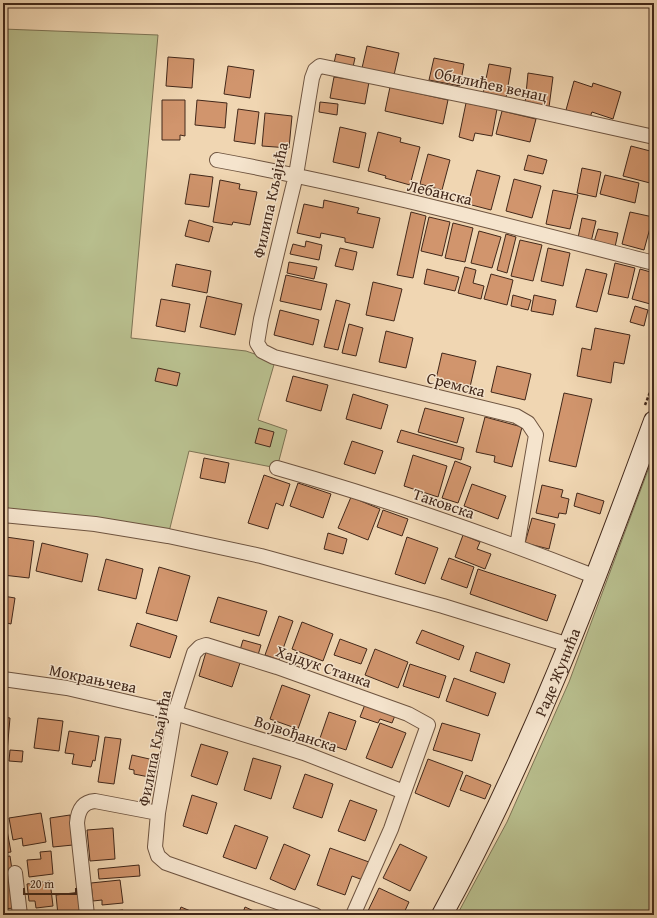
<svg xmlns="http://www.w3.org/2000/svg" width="657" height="918" font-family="'Gentium Book Plus',serif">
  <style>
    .green { fill: #b8be8d; stroke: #7d7354 }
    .building { fill: #d1956d; stroke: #42281a }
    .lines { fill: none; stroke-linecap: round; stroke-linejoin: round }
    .minor-casing { stroke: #6e5440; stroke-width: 16 }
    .secondary-casing { stroke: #42281a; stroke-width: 22 }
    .path { stroke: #42281a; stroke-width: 2.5; stroke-dasharray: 3 2; stroke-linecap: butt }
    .minor { stroke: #f5e4cd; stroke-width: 14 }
    .secondary { stroke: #f5e4cd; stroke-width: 20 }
    .labels { text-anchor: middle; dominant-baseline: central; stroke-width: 3; stroke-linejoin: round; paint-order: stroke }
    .street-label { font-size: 16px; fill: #42281a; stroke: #f5e4cd }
  </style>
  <rect width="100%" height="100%" fill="#f0d6b2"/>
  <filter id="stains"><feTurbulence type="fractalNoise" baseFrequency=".005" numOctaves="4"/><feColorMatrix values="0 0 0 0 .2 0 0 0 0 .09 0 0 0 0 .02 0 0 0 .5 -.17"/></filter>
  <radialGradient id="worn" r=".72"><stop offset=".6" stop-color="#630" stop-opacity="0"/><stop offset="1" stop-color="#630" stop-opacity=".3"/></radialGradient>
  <path class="green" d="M 3,29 L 158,35 L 131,338 L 246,351 L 275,361 L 258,420 L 287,430 L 277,468 L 189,451 L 168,536 L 3,515 Z
    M 654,454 L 654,915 L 457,915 L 507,822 L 569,682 Z"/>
  <path class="building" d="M 367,46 L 399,53 L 394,75 L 362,68 Z
    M 336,54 L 355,58 L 353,67 L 334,63 Z
    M 168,57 L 194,59 L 192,88 L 166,86 Z
    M 434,58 L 464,64 L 460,86 L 429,80 Z
    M 489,64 L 511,68 L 506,98 L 483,94 Z
    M 228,66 L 254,70 L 250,98 L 224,94 Z
    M 528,73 L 553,77 L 549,107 L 525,104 Z
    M 334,77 L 369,82 L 365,104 L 330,98 Z
    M 574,81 L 592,87 L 593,83 L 621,92 L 613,119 L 592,112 L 590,117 L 566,110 Z
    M 390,87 L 448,100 L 443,124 L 385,111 Z
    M 162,100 L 185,100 L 185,136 L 180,135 L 180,140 L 162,140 Z
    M 197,100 L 227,103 L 225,128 L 195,125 Z
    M 320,102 L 338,104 L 337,115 L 319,112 Z
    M 466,103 L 497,109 L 492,136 L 475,133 L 473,141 L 459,137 Z
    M 238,109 L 259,112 L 255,144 L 234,141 Z
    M 502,111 L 536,119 L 530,142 L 496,134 Z
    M 265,113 L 292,116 L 289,148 L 262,146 Z
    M 340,127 L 366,133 L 359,168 L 333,162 Z
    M 378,132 L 401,138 L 400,142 L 420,147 L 410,185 L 385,178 L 386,176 L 368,171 Z
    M 631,146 L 654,152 L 654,166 L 650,183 L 623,176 Z
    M 428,154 L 450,160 L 442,190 L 420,184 Z
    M 528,155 L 547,160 L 543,174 L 524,170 Z
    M 582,168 L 601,172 L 596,197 L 577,193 Z
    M 477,170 L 500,176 L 491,210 L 468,204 Z
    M 190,174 L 213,177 L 209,207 L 185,204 Z
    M 605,175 L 639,183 L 635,203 L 600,194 Z
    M 514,179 L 541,186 L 532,218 L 506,211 Z
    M 220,180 L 240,184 L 239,189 L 257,192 L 250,225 L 233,222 L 232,225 L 213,222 Z
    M 553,190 L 578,195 L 570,229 L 546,224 Z
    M 324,200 L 359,208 L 357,213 L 380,218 L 373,248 L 345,242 L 345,238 L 321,233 L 320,238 L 297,233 L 304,204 L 323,208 Z
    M 411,212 L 426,216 L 413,278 L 397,275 Z
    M 630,212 L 653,217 L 644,250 L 622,244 Z
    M 429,217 L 450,222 L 442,256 L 421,251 Z
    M 582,218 L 596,221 L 591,242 L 578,238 Z
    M 189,220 L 213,227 L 209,242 L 185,236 Z
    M 453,223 L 473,228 L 465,262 L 445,258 Z
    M 598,229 L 618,233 L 615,247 L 594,242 Z
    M 479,231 L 501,237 L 492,268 L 471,263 Z
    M 506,234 L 516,237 L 507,273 L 497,270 Z
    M 520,240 L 542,245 L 533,281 L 511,276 Z
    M 306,241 L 322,245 L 319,260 L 290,254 L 293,244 L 305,247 Z
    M 340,248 L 357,252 L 353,270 L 335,266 Z
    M 548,248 L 570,253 L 563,286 L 541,281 Z
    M 289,262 L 317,267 L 314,279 L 287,273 Z
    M 615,263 L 635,268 L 628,298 L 608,294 Z
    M 176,264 L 211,271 L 207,293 L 172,286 Z
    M 465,267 L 476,270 L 473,283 L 484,286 L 481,299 L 458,293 Z
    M 427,269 L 459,277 L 455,291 L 424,284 Z
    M 586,269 L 607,274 L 597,312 L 576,307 Z
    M 640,269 L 654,273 L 654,305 L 632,299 Z
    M 491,274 L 513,280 L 507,305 L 484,299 Z
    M 286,275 L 327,284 L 321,310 L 280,301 Z
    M 373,282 L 402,289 L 394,321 L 366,315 Z
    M 513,295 L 531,300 L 528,310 L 511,306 Z
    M 534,295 L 556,300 L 553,315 L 531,311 Z
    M 207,296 L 242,304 L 235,335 L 200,327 Z
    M 161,299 L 190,304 L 185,332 L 156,326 Z
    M 336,300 L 350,304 L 338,350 L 324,347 Z
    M 635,306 L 648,310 L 644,326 L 630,322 Z
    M 280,310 L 319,320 L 313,345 L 274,335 Z
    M 349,324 L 363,328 L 356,356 L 342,353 Z
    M 595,328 L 630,335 L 624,364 L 614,362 L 611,383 L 577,376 L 582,348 L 591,350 Z
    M 386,331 L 413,338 L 406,368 L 379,362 Z
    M 442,353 L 476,361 L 470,387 L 436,379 Z
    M 497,366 L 531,374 L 525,400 L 491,392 Z
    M 158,368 L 180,373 L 177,386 L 155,381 Z
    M 293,376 L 328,385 L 321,411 L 286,401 Z
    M 564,393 L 592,399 L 576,467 L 549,461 Z
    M 353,394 L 388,405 L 381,429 L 346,419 Z
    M 425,408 L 464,418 L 457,443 L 418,432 Z
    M 485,417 L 522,427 L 512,467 L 494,462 L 495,456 L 476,452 Z
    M 259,428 L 274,432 L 270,447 L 255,443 Z
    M 401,430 L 464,448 L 461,460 L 397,442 Z
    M 352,441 L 383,451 L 375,474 L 344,464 Z
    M 413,455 L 447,466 L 438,497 L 404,486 Z
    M 204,458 L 229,463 L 225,483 L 200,478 Z
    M 455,461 L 471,467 L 458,503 L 442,498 Z
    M 264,475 L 290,484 L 283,506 L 276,503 L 268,529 L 248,523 Z
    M 298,483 L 331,494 L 323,518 L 290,506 Z
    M 472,484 L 506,496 L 498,519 L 464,506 Z
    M 542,485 L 563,490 L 561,497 L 569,499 L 566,514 L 559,513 L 558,518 L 536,513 Z
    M 577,493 L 604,501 L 600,514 L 574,506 Z
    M 351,497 L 380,509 L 368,540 L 338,528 Z
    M 383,510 L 408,519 L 402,536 L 377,527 Z
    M 532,518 L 555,524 L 549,549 L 525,543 Z
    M 328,533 L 347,539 L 343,554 L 324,549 Z
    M 463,535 L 480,542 L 477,549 L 491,554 L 485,569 L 455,557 Z
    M 6,537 L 34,541 L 29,578 L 3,575 Z
    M 407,537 L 438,548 L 425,584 L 395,574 Z
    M 42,543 L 88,554 L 82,582 L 36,571 Z
    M 449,558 L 474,567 L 467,588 L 441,579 Z
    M 106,559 L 143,569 L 136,599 L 98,590 Z
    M 159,567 L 190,576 L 177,621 L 146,613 Z
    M 478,569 L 556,595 L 547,621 L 470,594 Z
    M 3,596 L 15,598 L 11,624 L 3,622 Z
    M 218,597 L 267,611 L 259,636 L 210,622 Z
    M 279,616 L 293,621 L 279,660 L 265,655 Z
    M 302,622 L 333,634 L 323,661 L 292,649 Z
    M 137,623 L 177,636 L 170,658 L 130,646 Z
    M 422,630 L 464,646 L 459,660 L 416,643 Z
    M 340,639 L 367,649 L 361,664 L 334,655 Z
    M 243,640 L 261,645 L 258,655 L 240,650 Z
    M 375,649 L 408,662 L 398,688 L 365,675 Z
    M 206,652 L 240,663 L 232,687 L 199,676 Z
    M 476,652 L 510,664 L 504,683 L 470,671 Z
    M 410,664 L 446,676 L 439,698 L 403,686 Z
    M 454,678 L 496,693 L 488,716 L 446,701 Z
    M 282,685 L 310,695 L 298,729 L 270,719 Z
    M 366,702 L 396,713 L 392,723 L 380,719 L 378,723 L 360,717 Z
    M 329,712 L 356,721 L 346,750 L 319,741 Z
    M 3,717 L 10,718 L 7,752 L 3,752 Z
    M 38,718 L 63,721 L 59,751 L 34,748 Z
    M 380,723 L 406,733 L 392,768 L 366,758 Z
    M 442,723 L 480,734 L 472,761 L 433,750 Z
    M 69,731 L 99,736 L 95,761 L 93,760 L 91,767 L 72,764 L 74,754 L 65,753 Z
    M 105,737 L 121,739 L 114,784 L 98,782 Z
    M 201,744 L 228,752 L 217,785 L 191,776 Z
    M 10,750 L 23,751 L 22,762 L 9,761 Z
    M 132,755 L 158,761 L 154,778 L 134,774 L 134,770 L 129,769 Z
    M 253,758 L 281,766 L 271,799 L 244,790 Z
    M 428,759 L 463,772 L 449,807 L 415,793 Z
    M 305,774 L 333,784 L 322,818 L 293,808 Z
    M 466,775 L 491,785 L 485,799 L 460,790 Z
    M 192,795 L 217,803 L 207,834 L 183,826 Z
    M 350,800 L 377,810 L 365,841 L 338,831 Z
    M 41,813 L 46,842 L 23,846 L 22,838 L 13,840 L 9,818 Z
    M 4,814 L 11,852 L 3,853 L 3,815 Z
    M 70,815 L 73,845 L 53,847 L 50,818 Z
    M 235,825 L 268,837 L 256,869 L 223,857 Z
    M 113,828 L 115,859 L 90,861 L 87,830 Z
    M 284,844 L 310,855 L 295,890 L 270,879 Z
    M 400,844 L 427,857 L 410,891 L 383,878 Z
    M 330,848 L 369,862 L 363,880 L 352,876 L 345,895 L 317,885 Z
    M 51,851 L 53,874 L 29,877 L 27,860 L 41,859 L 40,852 Z
    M 10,856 L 13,877 L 3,878 L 3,857 Z
    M 139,865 L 140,876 L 99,879 L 98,869 Z
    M 120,880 L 123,903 L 102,905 L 102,900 L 93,901 L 91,883 Z
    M 50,881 L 53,906 L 36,908 L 35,901 L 29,901 L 27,884 Z
    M 11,882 L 14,908 L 3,909 L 3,883 Z
    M 379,888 L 409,902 L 403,915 L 366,915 Z
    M 81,892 L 83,915 L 58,915 L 56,895 Z
    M 181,907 L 200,915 L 178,915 Z
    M 245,907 L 263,915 L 242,915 Z
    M 123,910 L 124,915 L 104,915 L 103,912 Z
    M 53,911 L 53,915 L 27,915 L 27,913 Z"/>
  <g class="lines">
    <g class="minor-casing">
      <path id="minor" d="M 217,160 C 364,187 509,226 654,263
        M 277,468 C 386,499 492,536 596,577
        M 3,515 L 95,524 L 168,536 L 261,556 L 443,606 L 569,645
        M 517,546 L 536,435 L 528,423 L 516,416 L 274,357 L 262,351 L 257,343 L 261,319 L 296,175 L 312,78 L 315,70 L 320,66 L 496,102 L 654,137
        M 3,679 L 67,688 L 175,713 L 304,753 L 404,792 L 391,829 L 353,915
        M 15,873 L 20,915
        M 87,915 L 77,823 C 78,811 82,802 95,801 L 158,813
        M 315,915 L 166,863 L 158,856 L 155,847 L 158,813 L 175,713 L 194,653 L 200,647 L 206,645 L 277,667 L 369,700 L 408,714 L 428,725 L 404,792"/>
    </g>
    <g class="secondary-casing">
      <g id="secondary">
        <path id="s1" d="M 442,915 C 529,757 592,590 654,421"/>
      </g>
    </g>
    <path class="path" d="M 645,405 L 654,382"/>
    <use href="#minor" class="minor"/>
    <use href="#secondary" class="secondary"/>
  </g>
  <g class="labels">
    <g class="street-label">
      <text transform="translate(491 84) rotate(12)">Обилићев венац</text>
      <text transform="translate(440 192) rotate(13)">Лебанска</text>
      <text transform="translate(270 200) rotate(-78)">Филипа Кљајића</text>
      <text transform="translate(456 384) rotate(14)">Сремска</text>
      <text transform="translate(444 503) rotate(19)">Таковска</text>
      <text transform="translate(324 666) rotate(19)">Хајдук Станка</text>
      <text stroke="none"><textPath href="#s1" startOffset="269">Раде Жунића</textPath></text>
      <text transform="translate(93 678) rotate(12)">Мокрањчева</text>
      <text transform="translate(296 733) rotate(18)">Војвођанска</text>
      <text transform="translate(154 748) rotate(-79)">Филипа Кљајића</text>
    </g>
  </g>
  <rect width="657" height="918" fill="none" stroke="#f0d6b2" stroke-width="16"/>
  <rect x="4" y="4" width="649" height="910" fill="none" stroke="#42281a" stroke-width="2"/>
  <rect x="8" y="8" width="641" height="902" fill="none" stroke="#42281a"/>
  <path d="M24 888v6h52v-6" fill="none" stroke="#42281a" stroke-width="2"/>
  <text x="30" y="888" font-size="12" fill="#42281a" stroke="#f5e4cd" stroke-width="3" paint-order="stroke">20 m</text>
  <rect width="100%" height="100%" filter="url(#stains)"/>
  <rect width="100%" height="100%" fill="url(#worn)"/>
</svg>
